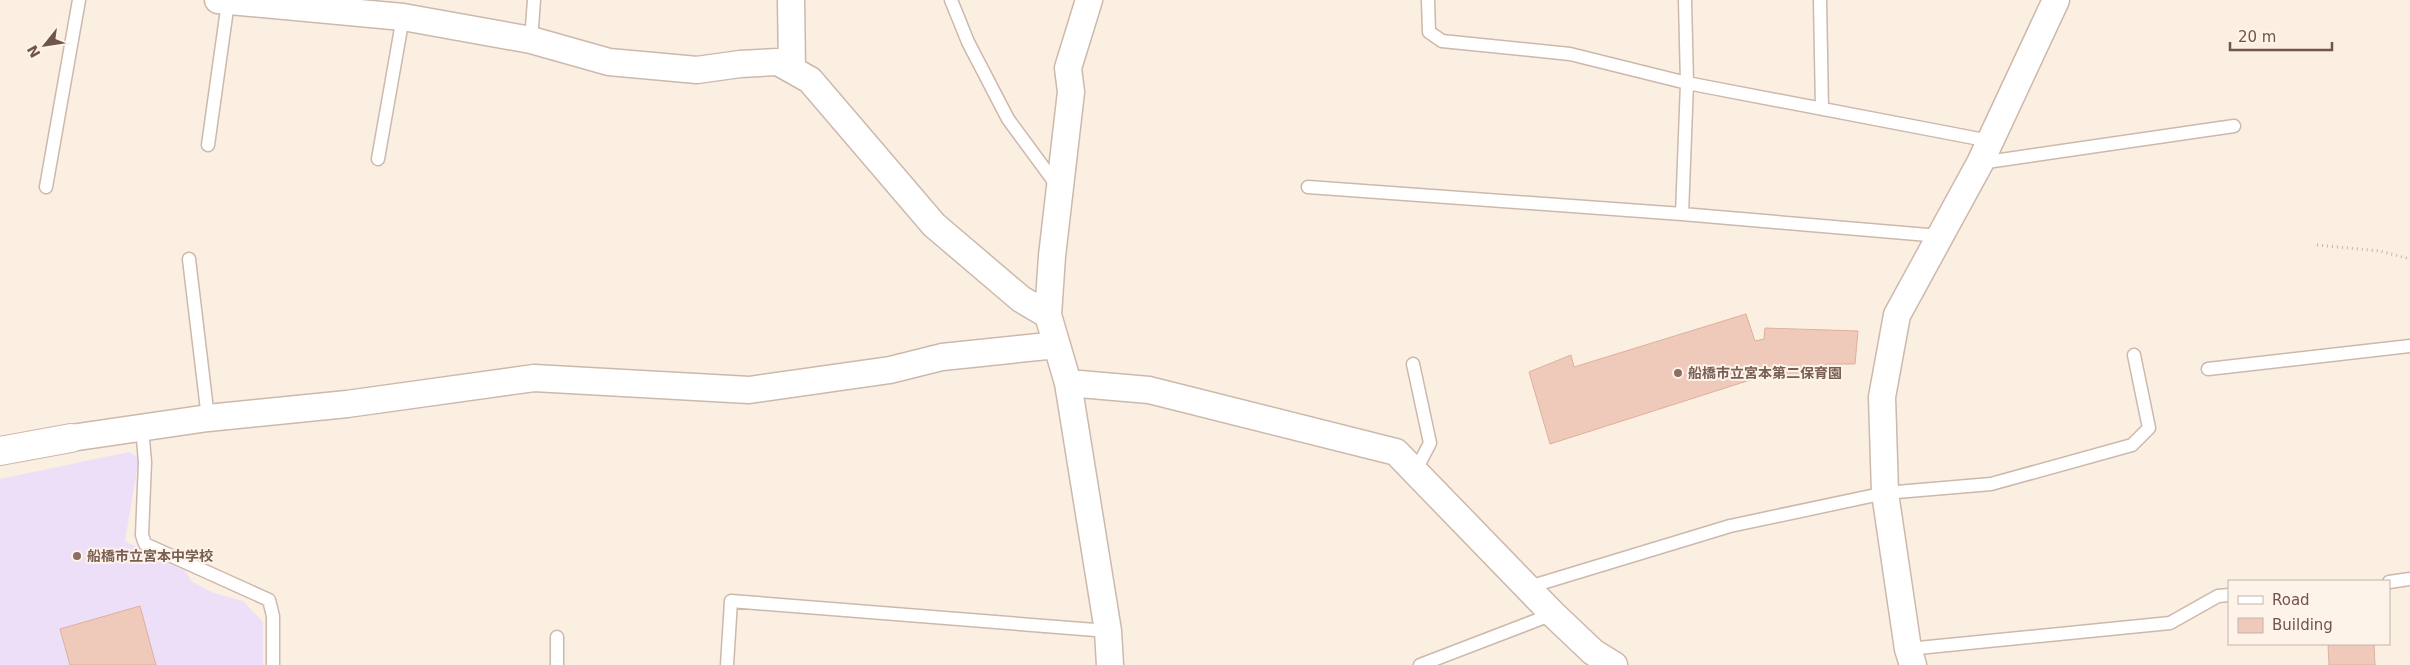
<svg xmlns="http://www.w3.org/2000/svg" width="2410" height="665" font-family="'DejaVu Sans','Noto Sans JP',sans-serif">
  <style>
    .education { fill: #ecdff7 }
    .building { fill: #efcabb; stroke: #e0af9c }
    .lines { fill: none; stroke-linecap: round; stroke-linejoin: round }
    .lane-casing { stroke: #cdb8ac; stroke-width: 15 }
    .street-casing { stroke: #cdb8ac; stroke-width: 29 }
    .secondary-casing { stroke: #d0b7aa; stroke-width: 30 }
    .path { stroke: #d3ae9f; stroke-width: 3; stroke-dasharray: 1 4; stroke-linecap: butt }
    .lane { stroke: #fff; stroke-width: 12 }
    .street { stroke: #fff; stroke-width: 26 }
    .secondary { stroke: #fff; stroke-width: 28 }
    .education-dot { fill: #8d6e63; stroke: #fef3e8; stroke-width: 2 }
    .labels { text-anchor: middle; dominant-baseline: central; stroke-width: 4; stroke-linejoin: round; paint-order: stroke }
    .education-label { font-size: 14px; font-weight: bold; fill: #785e54; stroke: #fef3e8; text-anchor: start }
  </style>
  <rect width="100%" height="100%" fill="#fbefe2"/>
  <path class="education" d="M 129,452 L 139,458 L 125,541 L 185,571 L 192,582 L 214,593 L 243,601 L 263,622 L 263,665 L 0,665 L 0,479 Z"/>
  <path class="building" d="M 1746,314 L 1755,341 L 1764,339 L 1765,328 L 1858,331 L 1855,364 L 1826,364 L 1824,376 L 1769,374 L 1550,444 L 1529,372 L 1571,355 L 1574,367 Z
    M 140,606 L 156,665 L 70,665 L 60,629 Z
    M 2328,644 L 2374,644 L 2375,665 L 2329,665 Z"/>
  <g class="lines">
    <g class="lane-casing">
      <path id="lane" d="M 951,0 L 968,42 L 1008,119 L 1058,187
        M 1428,0 L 1429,32 L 1442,41 L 1570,54 L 1687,83 L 1990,141
        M 1820,0 L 1822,109
        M 531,40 L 534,0
        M 208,145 L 228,2
        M 378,159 L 403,17
        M 1980,163 L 2234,126
        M 46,187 L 79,0
        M 1308,187 L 1682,214 L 1940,236
        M 1682,214 L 1687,83 L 1685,0
        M 189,259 L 208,418
        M 1413,364 L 1430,443 L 1415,472
        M 2208,369 L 2410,346
        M 142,428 L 145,462 L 142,535 L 145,544 L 269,600 L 273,616 L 273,665
        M 2389,582 L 2410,579
        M 1529,587 L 1730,526 L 1885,493 L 1991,484 L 2132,445 L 2149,428 L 2134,355
        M 1908,649 L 2170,623 L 2218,596 L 2229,595
        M 557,665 L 557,637
        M 727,665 L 731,601 L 1108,631
        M 1420,665 L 1553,614"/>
    </g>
    <g class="street-casing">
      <path id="street" d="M 218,0 L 403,17 L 531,40 L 609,62 L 697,70 L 740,64 L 778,62 L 810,80 L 934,225 L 1021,299 L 1048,315
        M 791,0 L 792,69
        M 1089,0 L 1068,68 L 1071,92 L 1052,256 L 1048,315 L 1068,383 L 1108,631 L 1110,665
        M 1068,383 L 1149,390 L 1396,452 L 1553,614 L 1593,652 L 1614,665
        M 71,438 L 208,418 L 347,404 L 534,378 L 749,390 L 890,370 L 942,357 L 1057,345
        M 1913,665 L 1908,649 L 1885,493 L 1882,397 L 1897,315 L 1980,163 L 2056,0"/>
    </g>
    <g class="secondary-casing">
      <path id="secondary" d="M 0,451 L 71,438"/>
    </g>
    <path class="path" d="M 2317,245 L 2380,251 L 2410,259"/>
    <use href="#lane" class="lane"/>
    <use href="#street" class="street"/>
    <use href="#secondary" class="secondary"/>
  </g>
  <g class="education-dot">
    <circle cx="1678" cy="373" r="5"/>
    <circle cx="77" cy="556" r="5"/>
  </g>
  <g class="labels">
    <g class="education-label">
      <text x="1688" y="373">船橋市立宮本第二保育園</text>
      <text x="87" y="556">船橋市立宮本中学校</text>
    </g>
  </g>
  <rect x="2228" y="580" width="162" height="65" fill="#fef3e8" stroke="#c6b3a9"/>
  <rect x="2238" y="596" width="25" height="8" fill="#ffffff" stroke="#c6b3a9"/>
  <text x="2272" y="605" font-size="15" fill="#71544a">Road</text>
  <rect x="2238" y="618" width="25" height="15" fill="#efcabb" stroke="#c6b3a9"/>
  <text x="2272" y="630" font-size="15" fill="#71544a">Building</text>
  <g transform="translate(45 45) rotate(240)" stroke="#fef3e8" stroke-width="4" paint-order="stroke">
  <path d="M0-4L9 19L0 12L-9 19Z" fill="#71544a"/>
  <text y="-8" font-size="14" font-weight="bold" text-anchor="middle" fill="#71544a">N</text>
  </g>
  <path d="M2230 42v8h102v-8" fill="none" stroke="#71544a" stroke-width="2.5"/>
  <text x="2238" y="42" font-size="15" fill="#71544a" stroke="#fef3e8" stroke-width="4" paint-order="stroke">20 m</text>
</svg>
